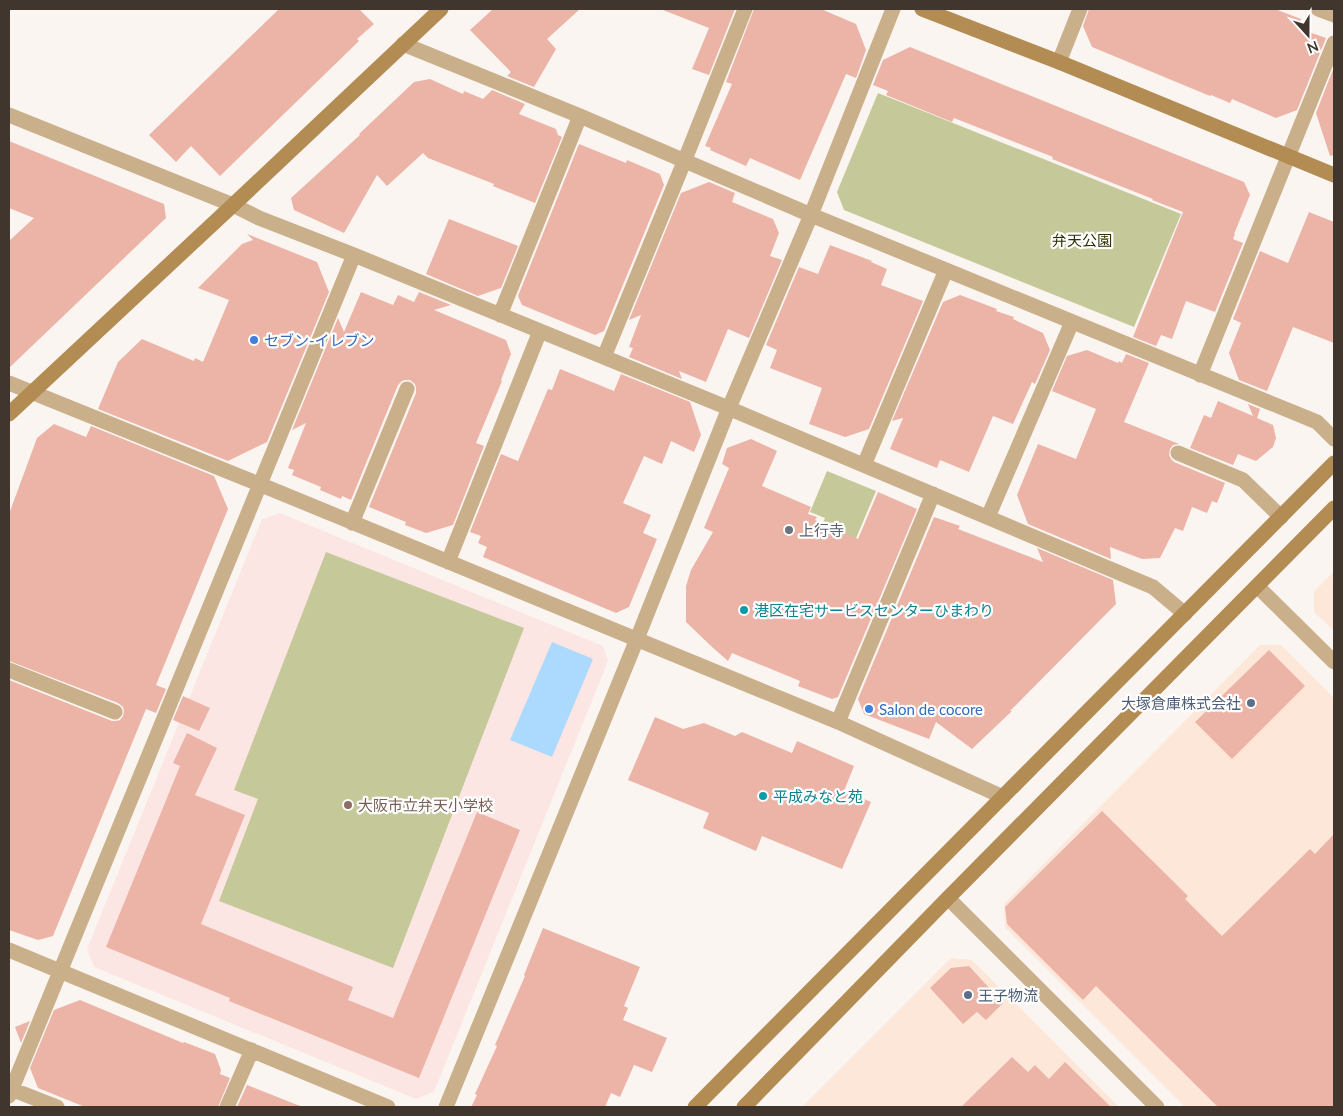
<svg xmlns="http://www.w3.org/2000/svg" width="1343" height="1116" font-family="Lato,'Noto Sans JP',sans-serif">
  <style>
    .built { fill: #fde7d9 }
    .education { fill: #fce6e4 }
    .green { fill: #c5c898 }
    .water { fill: #acdafe }
    .building { fill: #ecb3a7 }
    .lines { fill: none; stroke-linecap: round; stroke-linejoin: round }
    .lane { stroke: #caaf8b; stroke-width: 15 }
    .street { stroke: #caaf8b; stroke-width: 15 }
    .secondary { stroke: #b38c53; stroke-width: 15 }
    .shop-dot { fill: #3f7fe0; stroke: #fff; stroke-width: 2 }
    .worship-dot { fill: #6b7280; stroke: #fff; stroke-width: 2 }
    .culture-dot { fill: #0f9aa8; stroke: #fff; stroke-width: 2 }
    .service-dot { fill: #5c6f8a; stroke: #fff; stroke-width: 2 }
    .education-dot { fill: #8d6e63; stroke: #fff; stroke-width: 2 }
    .labels { text-anchor: middle; dominant-baseline: central; stroke-width: 4.5; stroke-linejoin: round; paint-order: stroke }
    .park-label { font-size: 15px; fill: #2d2e04; stroke: #fff }
    .shop-label { font-size: 15px; fill: #366cbe; stroke: #fff; text-anchor: start }
    .worship-label { font-size: 15px; fill: #5b616d; stroke: #fff; text-anchor: start }
    .culture-label { font-size: 15px; fill: #0d838f; stroke: #fff; text-anchor: start }
    .service-label { font-size: 15px; fill: #4e5e75; stroke: #fff; text-anchor: end }
    .education-label { font-size: 15px; fill: #785e54; stroke: #fff; text-anchor: start }
  </style>
  <rect width="100%" height="100%" fill="#fbf5f1"/>
  <path class="built" d="M 1334,571 L 1334,631 L 1314,612 L 1314,592 Z
    M 1260,645 L 1281,645 L 1334,698 L 1334,1107 L 1185,1107 L 1005,927 L 1004,904 Z
    M 951,958 L 972,960 L 1119,1107 L 802,1107 Z"/>
  <path class="education" d="M 280,513 L 603,646 L 608,661 L 434,1092 L 416,1099 L 94,967 L 87,949 L 262,519 Z"/>
  <path class="green" d="M 878,93 L 1181,214 L 1134,327 L 844,210 L 837,192 Z
    M 827,471 L 876,491 L 837,583 L 804,569 L 825,518 L 810,512 Z
    M 326,552 L 524,628 L 393,968 L 219,901 L 258,799 L 234,790 Z"/>
  <path class="water" d="M 552,642 L 593,659 L 552,757 L 510,740 Z"/>
  <path class="building" d="M 279,9 L 359,9 L 374,24 L 357,39 L 359,41 L 220,176 L 191,146 L 176,162 L 149,135 Z
    M 493,9 L 580,9 L 547,39 L 556,49 L 534,87 L 507,76 L 511,72 L 470,30 Z
    M 664,9 L 735,9 L 709,75 L 692,69 L 709,28 L 663,10 Z
    M 754,9 L 821,9 L 856,24 L 866,50 L 856,78 L 846,74 L 800,180 L 750,158 L 746,166 L 710,150 L 711,148 L 705,146 L 732,84 L 726,82 Z
    M 1089,9 L 1275,9 L 1301,19 L 1300,23 L 1311,27 L 1309,32 L 1326,38 L 1297,110 L 1276,118 L 1232,99 L 1230,103 L 1211,95 L 1210,96 L 1092,47 L 1083,26 Z
    M 910,47 L 1244,182 L 1250,195 L 1234,234 L 1235,234 L 1233,239 L 1243,243 L 1215,312 L 1186,301 L 1172,339 L 1161,335 L 1156,346 L 1133,337 L 1183,212 L 1152,200 L 1153,199 L 1052,159 L 1053,157 L 954,118 L 952,122 L 886,95 L 888,91 L 873,85 L 883,60 Z
    M 1334,67 L 1334,155 L 1330,156 L 1316,113 Z
    M 430,79 L 463,94 L 464,91 L 483,99 L 492,90 L 525,104 L 519,114 L 556,129 L 558,135 L 562,137 L 535,203 L 493,186 L 494,184 L 428,158 L 423,153 L 387,186 L 377,175 L 344,233 L 294,210 L 291,198 L 360,135 L 359,134 L 414,82 Z
    M 9,141 L 164,204 L 166,218 L 9,368 L 9,241 L 34,218 L 9,208 Z
    M 579,144 L 626,163 L 627,160 L 660,174 L 664,185 L 604,331 L 595,335 L 522,305 L 518,296 Z
    M 709,182 L 735,193 L 732,202 L 773,219 L 779,233 L 770,256 L 782,260 L 749,338 L 728,329 L 706,382 L 679,371 L 682,379 L 629,357 L 633,348 L 629,347 L 641,315 L 629,320 L 681,193 Z
    M 1309,212 L 1334,222 L 1334,343 L 1293,327 L 1267,391 L 1239,380 L 1229,353 L 1241,323 L 1233,319 L 1260,251 L 1288,263 Z
    M 449,219 L 518,246 L 501,288 L 478,296 L 426,274 Z
    M 247,234 L 317,262 L 329,292 L 267,442 L 228,461 L 98,409 L 118,362 L 142,339 L 194,361 L 195,358 L 203,362 L 229,300 L 198,288 L 242,244 L 253,240 Z
    M 830,245 L 872,261 L 871,262 L 887,269 L 881,285 L 923,301 L 869,429 L 845,437 L 809,424 L 822,388 L 770,368 L 777,350 L 766,345 L 799,267 L 818,274 Z
    M 361,292 L 393,305 L 398,295 L 414,302 L 419,292 L 451,305 L 434,310 L 506,340 L 511,354 L 501,380 L 502,381 L 476,443 L 484,446 L 453,525 L 426,533 L 405,525 L 406,522 L 369,507 L 416,393 L 416,388 L 415,384 L 410,380 L 405,380 L 402,381 L 398,385 L 351,500 L 342,496 L 341,499 L 320,490 L 321,487 L 292,475 L 294,470 L 288,468 L 306,423 L 292,430 L 338,318 L 344,332 Z
    M 960,295 L 997,309 L 996,311 L 1014,317 L 1013,319 L 1043,333 L 1050,350 L 1035,384 L 1032,382 L 1013,424 L 993,416 L 969,472 L 940,460 L 937,468 L 890,449 L 903,418 L 892,421 L 943,302 Z
    M 1087,350 L 1118,363 L 1119,361 L 1122,363 L 1126,354 L 1149,363 L 1124,422 L 1179,444 L 1173,445 L 1170,449 L 1169,455 L 1171,459 L 1174,462 L 1225,483 L 1217,503 L 1212,501 L 1207,513 L 1192,507 L 1183,531 L 1175,528 L 1160,558 L 1142,559 L 1110,547 L 1111,559 L 1028,524 L 1017,495 L 1038,444 L 1076,459 L 1096,409 L 1052,391 L 1067,356 Z
    M 560,369 L 614,391 L 621,374 L 690,402 L 701,435 L 694,452 L 671,441 L 662,464 L 644,456 L 623,503 L 651,515 L 643,533 L 657,539 L 629,607 L 616,613 L 483,557 L 487,547 L 478,543 L 481,536 L 470,532 L 501,454 L 518,461 L 548,389 L 552,390 Z
    M 1218,401 L 1253,416 L 1248,404 L 1260,409 L 1257,418 L 1273,425 L 1276,438 L 1273,447 L 1256,461 L 1238,454 L 1233,465 L 1190,448 L 1204,415 L 1211,418 Z
    M 54,424 L 86,437 L 91,426 L 214,476 L 228,509 L 156,685 L 166,689 L 156,713 L 146,709 L 53,936 L 38,940 L 9,930 L 9,680 L 112,721 L 116,721 L 120,720 L 123,716 L 124,711 L 123,707 L 118,703 L 9,661 L 9,514 L 37,438 Z
    M 751,439 L 777,451 L 762,486 L 811,507 L 808,514 L 817,517 L 815,520 L 858,539 L 878,492 L 917,509 L 838,697 L 832,699 L 798,686 L 800,681 L 732,653 L 728,661 L 711,646 L 686,622 L 686,586 L 691,570 L 713,532 L 704,528 L 729,468 L 722,464 L 727,448 Z
    M 934,517 L 960,526 L 958,529 L 1043,562 L 1037,548 L 1113,580 L 1116,604 L 1010,711 L 1012,711 L 972,749 L 936,722 L 929,739 L 864,714 L 858,699 Z
    M 1269,650 L 1305,686 L 1232,759 L 1195,722 Z
    M 183,696 L 210,708 L 199,731 L 173,720 Z
    M 655,717 L 683,729 L 704,723 L 735,736 L 742,732 L 792,753 L 797,741 L 854,766 L 844,791 L 871,802 L 842,869 L 762,836 L 756,851 L 703,828 L 709,813 L 628,780 Z
    M 187,733 L 217,748 L 195,795 L 245,815 L 201,924 L 353,987 L 348,1000 L 393,1018 L 477,812 L 520,830 L 419,1078 L 229,1001 L 230,998 L 106,947 L 180,766 L 173,763 Z
    M 1102,811 L 1188,896 L 1185,899 L 1222,936 L 1310,849 L 1315,854 L 1334,834 L 1334,1107 L 1218,1107 L 1096,986 L 1083,1000 L 1007,924 L 1005,907 Z
    M 543,928 L 640,967 L 624,1006 L 628,1008 L 623,1020 L 667,1038 L 652,1072 L 634,1065 L 620,1097 L 611,1093 L 605,1107 L 471,1107 L 477,1095 L 475,1094 L 497,1046 L 495,1045 L 525,976 L 524,975 Z
    M 969,966 L 1003,1003 L 986,1020 L 977,1012 L 963,1024 L 930,988 L 951,968 Z
    M 80,1000 L 183,1043 L 184,1042 L 215,1054 L 221,1070 L 220,1074 L 230,1078 L 218,1107 L 85,1107 L 38,1088 L 30,1068 L 54,1010 Z
    M 30,1021 L 21,1043 L 15,1027 Z
    M 1012,1057 L 1028,1072 L 1035,1065 L 1049,1079 L 1065,1062 L 1111,1107 L 961,1107 Z
    M 247,1085 L 300,1106 L 300,1107 L 237,1107 Z"/>
  <g class="lines">
    <path class="lane" d="M 1178,453 L 1243,480 L 1281,517
      M 1257,586 L 1334,662
      M 9,670 L 115,712
      M 948,898 L 1157,1107"/>
    <path class="street" d="M 1318,9 L 1334,15
      M 403,44 L 580,116 L 811,215 L 946,270 L 1317,422 L 1334,439
      M 1059,62 L 1080,9
      M 9,115 L 233,205 L 259,218 L 354,255 L 721,405 L 1153,587 L 1185,614
      M 500,315 L 580,116
      M 604,357 L 684,162 L 745,9
      M 1200,375 L 1334,43
      M 9,383 L 259,484 L 838,722 L 1003,797
      M 864,465 L 946,270
      M 988,517 L 1072,322
      M 352,523 L 407,389
      M 448,562 L 540,331
      M 838,722 L 933,494
      M 9,950 L 388,1107
      M 11,1089 L 57,1107
      M 9,1096 L 354,255
      M 227,1107 L 252,1050
      M 446,1107 L 637,639 L 729,408 L 811,215 L 893,9"/>
    <path class="secondary" d="M 922,9 L 1059,62 L 1334,175
      M 9,414 L 233,205 L 441,9
      M 695,1107 L 1334,463
      M 744,1107 L 948,898 L 1334,508"/>
  </g>
  <g class="shop-dot">
    <circle cx="254" cy="340" r="5"/>
    <circle cx="869" cy="709" r="5"/>
  </g>
  <circle class="worship-dot" cx="789" cy="530" r="5"/>
  <g class="culture-dot">
    <circle cx="744" cy="610" r="5"/>
    <circle cx="763" cy="796" r="5"/>
  </g>
  <g class="service-dot">
    <circle cx="1251" cy="703" r="5"/>
    <circle cx="968" cy="995" r="5"/>
  </g>
  <circle class="education-dot" cx="348" cy="805" r="5"/>
  <g class="labels">
    <g class="park-label">
      <text x="1082" y="240">弁天公園</text>
    </g>
    <g class="shop-label">
      <text x="264" y="340">セブン-イレブン</text>
      <text x="879" y="709">Salon de cocore</text>
    </g>
    <g class="worship-label">
      <text x="799" y="530">上行寺</text>
    </g>
    <g class="culture-label">
      <text x="754" y="610">港区在宅サービスセンターひまわり</text>
      <text x="773" y="796">平成みなと苑</text>
    </g>
    <g class="service-label">
      <text x="1241" y="703">大塚倉庫株式会社</text>
      <text x="978" y="995" text-anchor="start">王子物流</text>
    </g>
    <g class="education-label">
      <text x="358" y="805">大阪市立弁天小学校</text>
    </g>
  </g>
  <rect width="1343" height="1116" fill="none" stroke="#41362e" stroke-width="20"/>
  <g transform="translate(1308 35) rotate(159)" stroke="#ffffff" stroke-width="4" paint-order="stroke">
  <path d="M0-4L9 19L0 12L-9 19Z" fill="#41362e"/>
  <text y="-8" font-size="14" font-weight="bold" text-anchor="middle" fill="#41362e">N</text>
  </g>
</svg>
